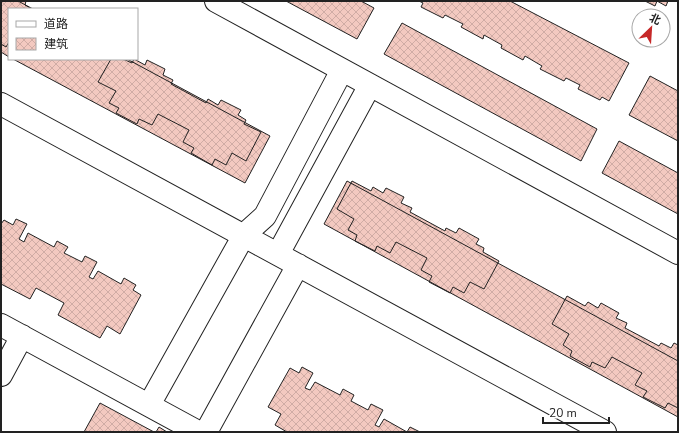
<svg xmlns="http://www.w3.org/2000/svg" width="679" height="433" font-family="'Nunito Sans','Noto Sans SC',sans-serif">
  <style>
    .building { fill: url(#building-cross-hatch); stroke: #222 }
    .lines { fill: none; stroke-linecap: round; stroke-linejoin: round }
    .minor-casing { stroke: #222; stroke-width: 24 }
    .minor { stroke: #fff; stroke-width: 22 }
  </style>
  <defs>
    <pattern id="building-cross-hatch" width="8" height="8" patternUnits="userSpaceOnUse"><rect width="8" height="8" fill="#f3c9c0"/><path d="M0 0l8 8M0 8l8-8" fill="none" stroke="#d0aca5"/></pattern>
  </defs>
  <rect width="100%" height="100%" fill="#fff"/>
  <path class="building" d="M 1,1 L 18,1 L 33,9 L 9,9 L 9,57 L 1,52 Z
    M 1,1 L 26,1 L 25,5 L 32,9 L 9,9 L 9,42 L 6,47 L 1,44 Z
    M 286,1 L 361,1 L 374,8 L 357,39 Z
    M 419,1 L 510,1 L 629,63 L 609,101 L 602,97 L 600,100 L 578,89 L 580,85 L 566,78 L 564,81 L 540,69 L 542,66 L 525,56 L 523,60 L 501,48 L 502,45 L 484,35 L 483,39 L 461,27 L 463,24 L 445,15 L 443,18 L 421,7 L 423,3 Z
    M 645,1 L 657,1 L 655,6 Z
    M 657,1 L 668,1 L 666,6 Z
    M 402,23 L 597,129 L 581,161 L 384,54 Z
    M 13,59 L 127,59 L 270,136 L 245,183 Z
    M 111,59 L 123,59 L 132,63 L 134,59 L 145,65 L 147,60 L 165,69 L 163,75 L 173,80 L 171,84 L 206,103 L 208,99 L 218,105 L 221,100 L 241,110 L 238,115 L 246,120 L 244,124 L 261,132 L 246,161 L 232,153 L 226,165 L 215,159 L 212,165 L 191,153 L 194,148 L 183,142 L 189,130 L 158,114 L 152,125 L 139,119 L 137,124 L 116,113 L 119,108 L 109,103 L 116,91 L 98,82 Z
    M 650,76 L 678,91 L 678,141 L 629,115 Z
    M 619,141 L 678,173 L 678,214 L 602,173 Z
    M 347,181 L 678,361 L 678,417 L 324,224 Z
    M 352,181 L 371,191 L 373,187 L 383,193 L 386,188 L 404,197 L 401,203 L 412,208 L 410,212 L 445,231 L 446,228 L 456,233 L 459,228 L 479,239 L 476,244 L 484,248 L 483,252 L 499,261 L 484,289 L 470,282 L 464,293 L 453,287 L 450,293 L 429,282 L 432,276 L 421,270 L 427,258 L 396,242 L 390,253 L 377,246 L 375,251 L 355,241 L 357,235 L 348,230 L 354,219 L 337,209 Z
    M 16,219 L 27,224 L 19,239 L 24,242 L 28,233 L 54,247 L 57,241 L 68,247 L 64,253 L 82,262 L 85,256 L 97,262 L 89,277 L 93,279 L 98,271 L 121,284 L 124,278 L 136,285 L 133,290 L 141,295 L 120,334 L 107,326 L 100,338 L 58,315 L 64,303 L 36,288 L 30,299 L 1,284 L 1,224 L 4,220 L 13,225 Z
    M 567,296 L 585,306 L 588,302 L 598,308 L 601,303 L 619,313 L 616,318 L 627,323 L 625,328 L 659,346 L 661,343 L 671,348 L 674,343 L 678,345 L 678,408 L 668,403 L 665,408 L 643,397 L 647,391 L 635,385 L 642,373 L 612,357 L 605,368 L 592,362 L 590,367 L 570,356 L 572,351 L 563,345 L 569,334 L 552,324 Z
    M 302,367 L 313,373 L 305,388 L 310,390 L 315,382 L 340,395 L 343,389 L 354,395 L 351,401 L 368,410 L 371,404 L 383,410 L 375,425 L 379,427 L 384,419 L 407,432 L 287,432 L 275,425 L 281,414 L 268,407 L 290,368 L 299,373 Z
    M 100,403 L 154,432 L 84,432 Z
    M 159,427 L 167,432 L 156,432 Z
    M 410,427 L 420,432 L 407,432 Z"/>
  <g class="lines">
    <g class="minor-casing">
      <path id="minor" d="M 216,1 L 678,253
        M 1,104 L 605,432
        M 278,254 L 370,85
        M 1,325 L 198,432
        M 1,375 L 22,336
        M 149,405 L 244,235 L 265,216 L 342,70
        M 206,432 L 298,265"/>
    </g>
    <use href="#minor" class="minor"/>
  </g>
  <rect width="679" height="433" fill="none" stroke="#222222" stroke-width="4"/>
  <rect x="8" y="8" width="130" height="52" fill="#ffffff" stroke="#a7a7a7"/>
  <rect x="16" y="21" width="20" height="6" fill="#ffffff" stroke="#a7a7a7"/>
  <text x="44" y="28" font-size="12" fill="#222222">道路</text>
  <rect x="16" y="38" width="20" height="12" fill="url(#building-cross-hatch)" stroke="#a7a7a7"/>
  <text x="44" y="48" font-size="12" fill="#222222">建筑</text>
  <g transform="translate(651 28) rotate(25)"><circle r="19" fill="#ffffff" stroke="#a7a7a7"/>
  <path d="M0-3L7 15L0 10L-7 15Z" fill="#c62828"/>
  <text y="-6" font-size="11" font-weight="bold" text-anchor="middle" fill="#222222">北</text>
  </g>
  <path d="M543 417v6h66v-6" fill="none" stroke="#222222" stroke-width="2"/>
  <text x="549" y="417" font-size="12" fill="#222222" stroke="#ffffff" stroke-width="3" paint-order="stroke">20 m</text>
</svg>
